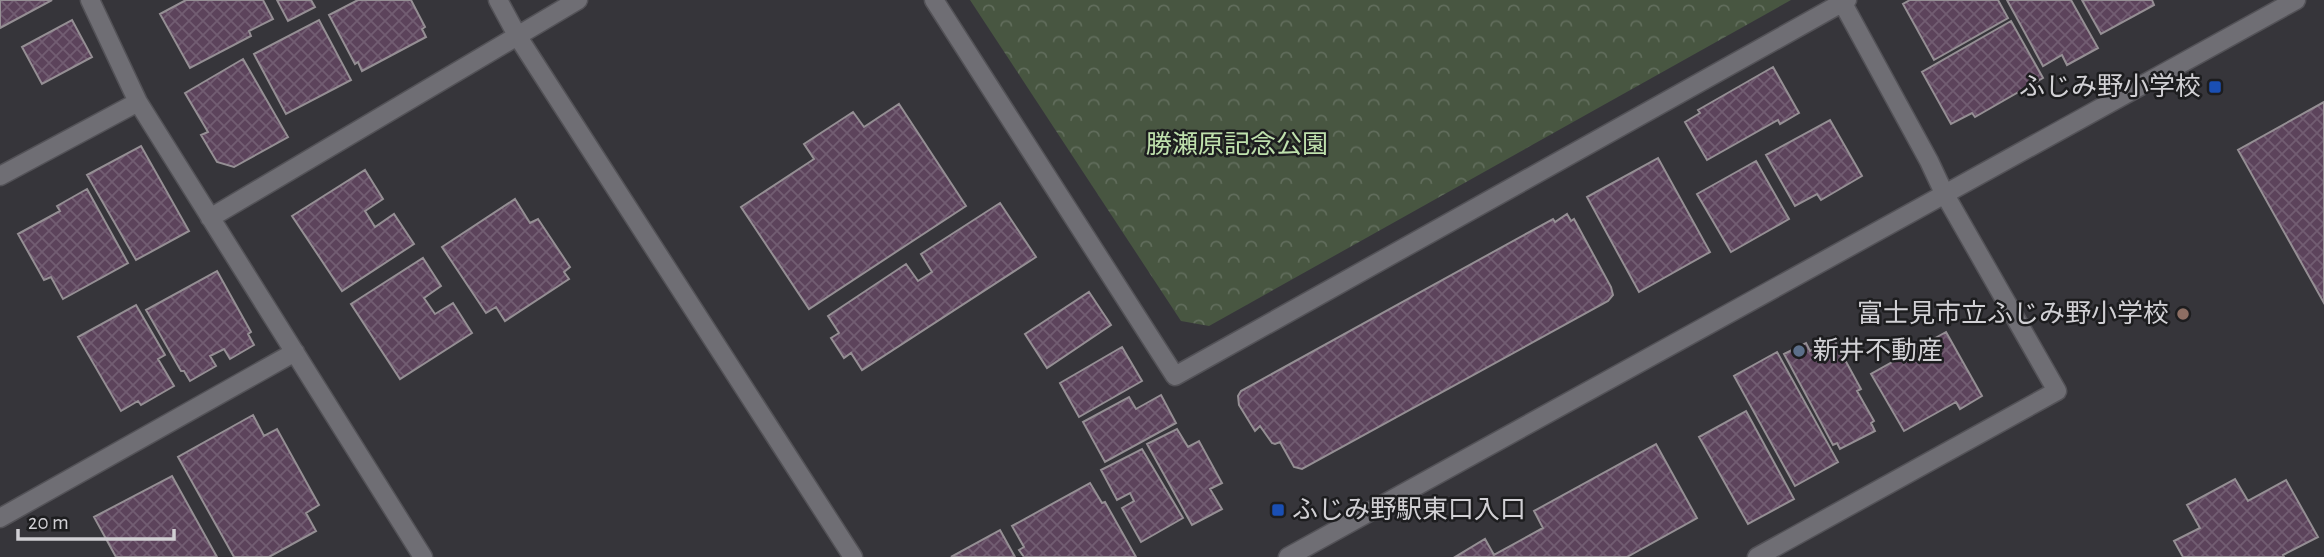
<svg xmlns="http://www.w3.org/2000/svg" width="2324" height="557" font-family="'Alegreya Sans','Noto Sans JP',sans-serif">
  <style>
    .park { fill: url(#park-crowns) }
    .building { fill: url(#building-cross-hatch); stroke: #958f94; stroke-width: 2 }
    .lines { fill: none; stroke-linecap: round; stroke-linejoin: round }
    .minor-casing { stroke: #535257; stroke-width: 21 }
    .minor { stroke: #6f6e74; stroke-width: 18 }
    .transit-dot { fill: #1a4fb4; stroke: #1d1d1f; stroke-width: 2.5 }
    .education-dot { fill: #8d6e63; stroke: #1d1d1f; stroke-width: 2.5 }
    .service-dot { fill: #5c6f8a; stroke: #1d1d1f; stroke-width: 2.5 }
    .labels { text-anchor: middle; dominant-baseline: central; stroke-width: 5; stroke-linejoin: round; paint-order: stroke }
    .poi-label { font-size: 26px; fill: #d1d0d4; stroke: #1d1d1f; text-anchor: end }
    .park-label { font-size: 26px; fill: #bfe1ad; stroke: #1d1d1f }
  </style>
  <defs>
    <pattern id="park-crowns" width="20" height="18" patternUnits="userSpaceOnUse" patternTransform="scale(1.75)"><rect width="20" height="18" fill="#485641"/><path d="M2 6a3 3 0 1 1 6 0M12 15a3 3 0 1 1 6 0" fill="none" stroke="#616d5c"/></pattern>
    <pattern id="building-cross-hatch" width="8" height="8" patternUnits="userSpaceOnUse" patternTransform="scale(1.75)"><rect width="8" height="8" fill="#5c435b"/><path d="M0 0l8 8M0 8l8-8" fill="none" stroke="#725d72"/></pattern>
  </defs>
  <rect width="100%" height="100%" fill="#36353a"/>
  <path class="park" d="M 970,0 L 1791,0 L 1209,326 L 1181,321 Z"/>
  <path class="building" d="M 0,0 L 52,0 L 0,28 Z
    M 186,0 L 263,0 L 273,19 L 249,31 L 251,36 L 190,68 L 160,14 Z
    M 277,0 L 311,0 L 315,7 L 288,21 Z
    M 358,0 L 411,0 L 425,27 L 422,29 L 426,37 L 362,71 L 358,62 L 355,64 L 329,15 Z
    M 1910,0 L 1998,0 L 2008,18 L 1934,60 L 1903,4 Z
    M 2007,0 L 2071,0 L 2098,48 L 2067,65 L 2062,55 L 2043,66 Z
    M 2082,0 L 2152,0 L 2154,5 L 2101,34 Z
    M 72,20 L 92,57 L 42,84 L 22,47 Z
    M 319,20 L 351,80 L 286,114 L 254,54 Z
    M 2011,21 L 2043,78 L 1975,117 L 1972,113 L 1951,124 L 1922,72 Z
    M 243,59 L 288,137 L 234,167 L 217,162 L 201,135 L 208,132 L 185,93 Z
    M 1773,67 L 1799,113 L 1780,124 L 1778,120 L 1707,160 L 1685,122 L 1700,113 L 1698,110 Z
    M 2324,102 L 2324,303 L 2238,150 Z
    M 899,104 L 966,206 L 809,309 L 741,207 L 814,159 L 804,144 L 853,112 L 864,127 Z
    M 1830,120 L 1862,176 L 1821,200 L 1817,194 L 1795,206 L 1766,155 Z
    M 141,146 L 189,231 L 136,260 L 87,175 Z
    M 1658,158 L 1710,252 L 1639,292 L 1587,197 Z
    M 1756,161 L 1789,219 L 1731,252 L 1697,194 Z
    M 365,170 L 383,199 L 365,211 L 375,227 L 394,214 L 414,244 L 342,291 L 292,216 Z
    M 87,189 L 128,263 L 63,299 L 51,277 L 44,280 L 18,234 L 60,211 L 57,206 Z
    M 515,199 L 530,223 L 538,219 L 570,267 L 564,272 L 569,279 L 505,321 L 496,307 L 486,313 L 442,247 Z
    M 1000,203 L 1036,257 L 862,370 L 851,353 L 844,358 L 831,338 L 839,333 L 828,316 L 906,264 L 918,281 L 932,272 L 921,254 Z
    M 1567,214 L 1571,221 L 1574,219 L 1611,287 L 1613,295 L 1608,301 L 1302,469 L 1294,467 L 1280,442 L 1275,444 L 1272,443 L 1260,426 L 1255,431 L 1239,405 L 1238,396 L 1241,391 L 1553,219 L 1555,222 Z
    M 423,258 L 441,286 L 424,298 L 435,314 L 453,303 L 472,333 L 400,379 L 351,304 Z
    M 217,271 L 251,332 L 248,334 L 254,345 L 230,359 L 224,349 L 210,356 L 216,366 L 190,381 L 184,371 L 181,371 L 146,310 Z
    M 1089,292 L 1111,325 L 1047,368 L 1025,334 Z
    M 136,305 L 165,355 L 158,359 L 174,386 L 141,405 L 138,401 L 121,411 L 78,337 Z
    M 1946,332 L 1982,396 L 1960,409 L 1956,402 L 1904,431 L 1871,374 Z
    M 1833,338 L 1861,389 L 1857,391 L 1874,421 L 1871,423 L 1875,431 L 1840,449 L 1837,443 L 1833,445 L 1784,354 L 1806,343 L 1810,351 Z
    M 1122,347 L 1142,381 L 1079,417 L 1060,383 Z
    M 1777,352 L 1838,462 L 1795,486 L 1734,376 Z
    M 1161,395 L 1176,423 L 1105,462 L 1083,422 L 1129,397 L 1136,409 Z
    M 1746,411 L 1794,499 L 1748,524 L 1699,437 Z
    M 253,415 L 264,436 L 277,429 L 319,505 L 306,513 L 316,531 L 269,557 L 234,557 L 178,457 Z
    M 1177,429 L 1188,447 L 1199,441 L 1222,483 L 1210,489 L 1222,509 L 1192,525 L 1147,444 Z
    M 1656,444 L 1697,518 L 1627,557 L 1455,557 L 1485,539 L 1494,555 L 1543,528 L 1534,511 Z
    M 1142,449 L 1183,518 L 1141,542 L 1122,508 L 1134,501 L 1130,493 L 1117,500 L 1101,470 Z
    M 172,476 L 217,557 L 116,557 L 94,517 Z
    M 2235,479 L 2248,501 L 2286,480 L 2318,537 L 2283,555 L 2284,557 L 2183,557 L 2174,541 L 2200,528 L 2187,505 Z
    M 1090,483 L 1102,503 L 1105,502 L 1136,557 L 1024,557 L 1019,550 L 1024,547 L 1012,526 Z
    M 1000,530 L 1015,557 L 951,557 Z"/>
  <g class="lines">
    <g class="minor-casing">
      <path id="minor" d="M 90,0 L 138,102 L 423,557
        M 498,0 L 518,37 L 853,557
        M 934,0 L 1175,376 L 1847,0
        M 0,176 L 138,102
        M 210,218 L 578,0
        M 0,518 L 295,352
        M 1288,557 L 2296,0
        M 1757,557 L 2057,391 L 1944,193 L 1929,161 L 1841,0"/>
    </g>
    <use href="#minor" class="minor"/>
  </g>
  <g class="transit-dot">
    <rect x="2208" y="80" width="14" height="14" rx="3.5"/>
    <rect x="1271" y="503" width="14" height="14" rx="3.5"/>
  </g>
  <circle class="education-dot" cx="2183" cy="314" r="7"/>
  <circle class="service-dot" cx="1799" cy="351" r="7"/>
  <g class="labels">
    <g class="poi-label">
      <text x="2201" y="87">ふじみ野小学校</text>
      <text x="2169" y="314">富士見市立ふじみ野小学校</text>
      <text x="1813" y="351" text-anchor="start">新井不動産</text>
      <text x="1292" y="510" text-anchor="start">ふじみ野駅東口入口</text>
    </g>
    <g class="park-label">
      <text x="1237" y="145">勝瀬原記念公園</text>
    </g>
  </g>
  <path d="M18 529v10h156v-10" fill="none" stroke="#d1d0d4" stroke-width="3.5"/>
  <text x="28" y="529" font-size="21" fill="#d1d0d4" stroke="#1d1d1f" stroke-width="5" paint-order="stroke">20 m</text>
</svg>
